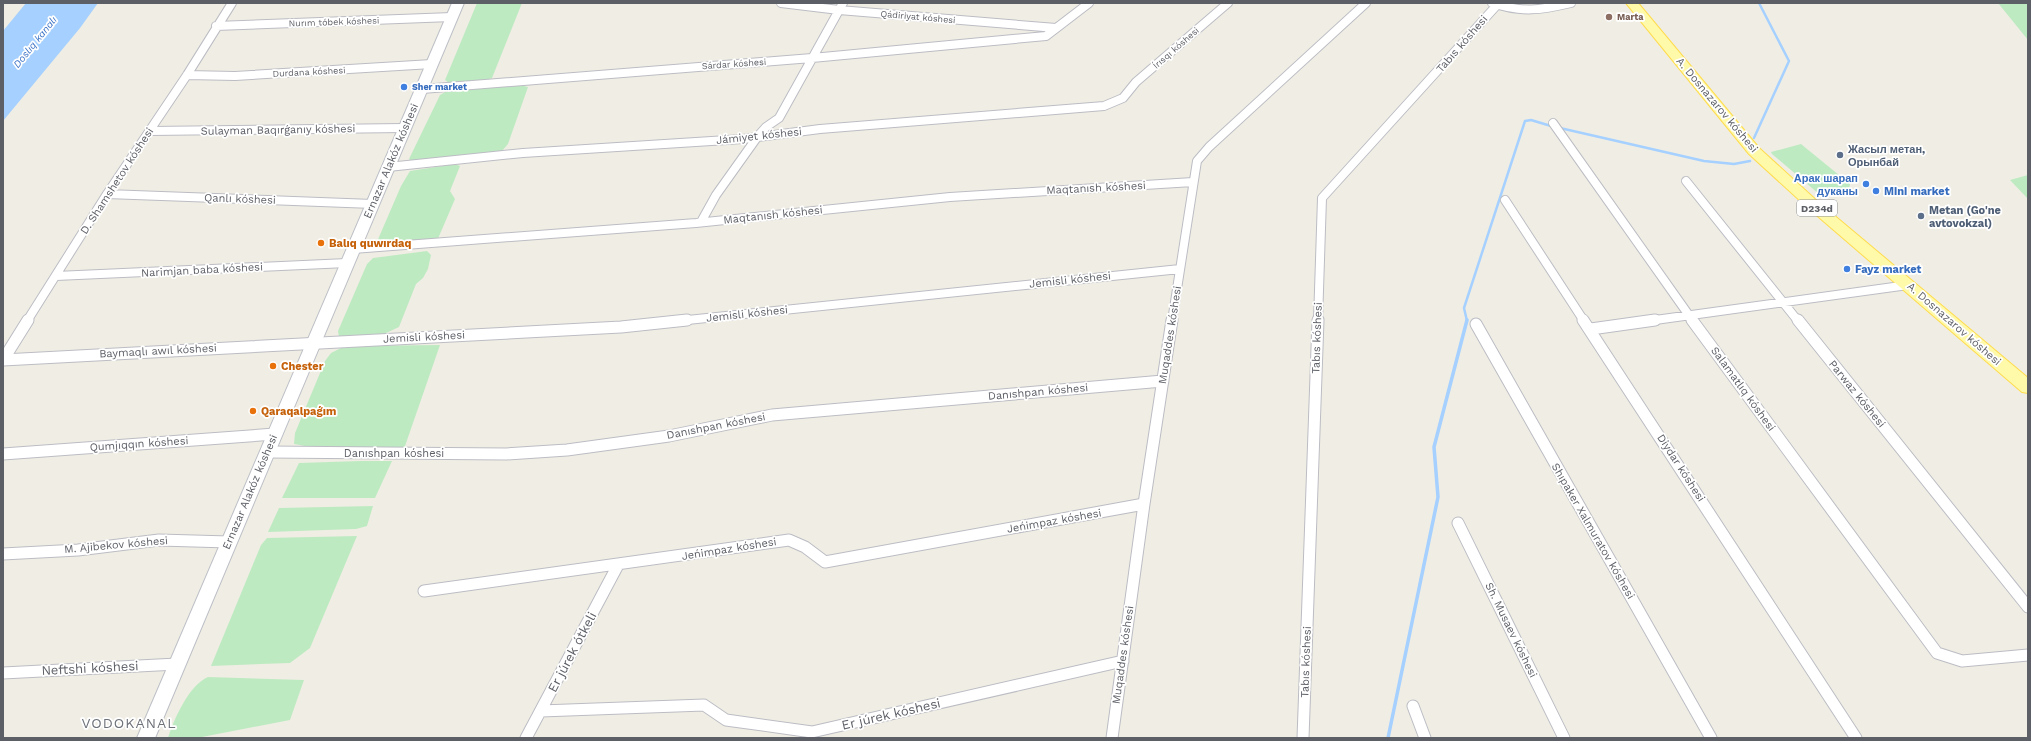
<svg xmlns="http://www.w3.org/2000/svg" width="2031" height="741" font-family="'Work Sans',sans-serif">
  <style>
    .green { fill: #beeac2 }
    .water { fill: #a5d0ff }
    .lines { fill: none; stroke-linecap: round; stroke-linejoin: round }
    .stream-far1 { stroke: #a5d0ff; stroke-width: 2.5 }
    .stream { stroke: #a5d0ff; stroke-width: 3.5 }
    .street-far1-casing { stroke: #bcbdc4; stroke-width: 10 }
    .street-casing { stroke: #bcbdc4; stroke-width: 13 }
    .secondary-casing { stroke: #bcbfc6; stroke-width: 2 }
    .primary-casing { stroke: #ffdc4e; stroke-width: 2 }
    .street-far1 { stroke: #fff; stroke-width: 8 }
    .street { stroke: #fff; stroke-width: 11 }
    .secondary { fill: #fff; fill-rule: evenodd }
    .primary { fill: #fff9aa; fill-rule: evenodd }
    .education-dot { fill: #8d6e63; stroke: #fff; stroke-width: 1.5 }
    .shop-dot { fill: #3f7fe0; stroke: #fff; stroke-width: 1.5 }
    .service-dot { fill: #5c6f8a; stroke: #fff; stroke-width: 1.5 }
    .food-dot { fill: #e8710a; stroke: #fff; stroke-width: 1.5 }
    .labels { text-anchor: middle; dominant-baseline: central; stroke-width: 3.5; stroke-linejoin: round; paint-order: stroke }
    .far-street-label { font-size: 9px; fill: #5c5f66; stroke: #fff }
    .far-education-label { font-size: 9px; font-weight: bold; fill: #785e54; stroke: #fff; text-anchor: start }
    .far-shop-label { font-size: 9px; font-weight: bold; fill: #366cbe; stroke: #fff; text-anchor: start }
    .far-water-label { font-size: 10px; font-style: italic; fill: #3971c6; stroke: #fff }
    .shield { fill: #fff; stroke: #8d8f94; stroke-width: 1 }
    .shield-label { font-size: 10px; font-weight: bold; fill: #5c5f66 }
    .street-label { font-size: 11px; fill: #5c5f66; stroke: #fff }
    .service-label { font-size: 11px; font-weight: bold; fill: #4e5e75; stroke: #fff; text-anchor: start }
    .shop-label { font-size: 11px; font-weight: bold; fill: #366cbe; stroke: #fff; text-anchor: start }
    .food-label { font-size: 11px; font-weight: bold; fill: #c56008; stroke: #fff; text-anchor: start }
    .near-street-label { font-size: 13px; fill: #5c5f66; stroke: #fff }
    .near-neighbourhood-label { font-size: 14px; letter-spacing: 1px; fill: #6d7178; stroke: #fff }
  </style>
  <rect width="100%" height="100%" fill="#f0eee4"/>
  <path class="green" d="M 477,3 L 522,3 L 492,78 L 483,81 L 449,83 L 445,80 Z
    M 1998,3 L 2028,3 L 2028,40 Z
    M 520,85 L 528,87 L 508,144 L 502,151 L 412,162 L 409,159 L 440,95 L 447,91 Z
    M 1801,144 L 1850,184 L 1849,189 L 1825,195 L 1819,194 L 1772,154 L 1771,152 Z
    M 455,164 L 460,166 L 450,191 L 455,199 L 437,241 L 376,244 L 401,186 L 410,171 Z
    M 2028,175 L 2028,199 L 2010,180 Z
    M 427,251 L 431,255 L 428,269 L 423,278 L 416,284 L 399,327 L 384,334 L 339,337 L 338,331 L 367,264 L 373,258 Z
    M 440,345 L 404,449 L 316,448 L 294,444 L 295,433 L 325,361 L 331,353 L 345,346 Z
    M 360,461 L 392,461 L 375,498 L 282,498 L 299,463 Z
    M 373,506 L 367,526 L 356,529 L 268,532 L 279,508 Z
    M 357,536 L 310,648 L 290,663 L 211,666 L 261,545 L 267,538 Z
    M 208,677 L 304,680 L 290,720 L 197,738 L 168,738 C 174,719 189,685 208,677 Z"/>
  <path class="water" d="M 26,3 L 98,3 L 80,28 L 3,121 L 3,31 Z"/>
  <g class="lines">
    <path class="stream-far1" d="M 1560,128 L 1704,161 L 1734,164 L 1750,161
      M 1754,138 L 1789,61 L 1759,3
      M 1467,321 L 1464,308 L 1525,121 L 1531,120 L 1551,126"/>
    <path class="stream" d="M 1388,738 L 1438,497 L 1434,447 L 1467,320"/>
    <g class="street-far1-casing">
      <path id="street-far1" d="M 781,3 L 839,10 L 1056,28
        M 1492,3 C 1522,13 1541,10 1571,3
        M 216,26 L 452,17
        M 187,75 L 235,76 L 432,64
        M 422,89 L 812,58 L 1046,36 L 1089,3
        M 1553,123 L 1693,321
        M 150,131 L 405,128
        M 388,167 L 523,153 L 743,139 L 820,129 L 1104,106 L 1123,98 L 1136,82 L 1228,3
        M 1686,181 L 1798,321
        M 107,194 L 373,204
        M 1505,200 L 1584,321
        M 701,222 L 716,195 L 758,136 L 766,127 L 779,118 L 843,3
        M 353,249 L 696,223 L 950,197 L 1193,182
        M 56,276 L 347,263
        M 27,321 L 107,194 L 187,75 L 232,3
        M 678,321 L 1180,269
        M 1172,321 L 1197,161 L 1209,147 L 1366,3
        M 1318,321 L 1322,198 L 1497,5
        M 1648,321 L 1908,285"/>
    </g>
    <g class="street-casing">
      <path id="street" d="M 1583,320 L 1856,738
        M 1692,320 L 1937,653 L 1962,661 L 2028,655
        M 1798,320 L 2028,607
        M 1476,324 L 1711,738
        M 1591,329 L 1655,320
        M 3,360 L 621,327 L 687,320
        M 3,360 L 28,320
        M 268,452 L 506,454 L 567,450 L 669,436 L 772,415 L 1163,381
        M 3,454 L 275,434
        M 1458,523 L 1564,738
        M 3,554 L 78,550 L 159,540 L 229,542
        M 424,591 L 789,540 L 805,547 L 825,562 L 1144,504
        M 3,673 L 177,664
        M 1413,706 L 1425,738
        M 541,711 L 704,705 L 726,720 L 812,732 L 1123,661
        M 526,738 L 618,565
        M 1112,738 L 1144,504 L 1172,320
        M 1303,738 L 1318,320"/>
    </g>
    <g class="secondary-casing">
      <path id="secondary" d="M 452,3 L 464,3 L 155,738 L 137,738 Z"/>
    </g>
    <g class="primary-casing">
      <path id="primary" d="M 1626,3 L 1638,3 L 1759,148 L 1817,201 L 2028,378 L 2028,393 L 2022,392 L 1807,207 L 1749,154 Z"/>
    </g>
    <use href="#street-far1" class="street-far1"/>
    <use href="#street" class="street"/>
    <use href="#secondary" class="secondary"/>
    <use href="#primary" class="primary"/>
  </g>
  <circle class="education-dot" cx="1609" cy="17" r="4"/>
  <g class="shop-dot">
    <circle cx="404" cy="87" r="4"/>
    <circle cx="1866" cy="184" r="4"/>
    <circle cx="1876" cy="191" r="4"/>
    <circle cx="1847" cy="269" r="4"/>
  </g>
  <g class="service-dot">
    <circle cx="1840" cy="155" r="4"/>
    <circle cx="1921" cy="216" r="4"/>
  </g>
  <g class="food-dot">
    <circle cx="321" cy="243" r="4"/>
    <circle cx="273" cy="366" r="4"/>
    <circle cx="253" cy="411" r="4"/>
  </g>
  <g class="labels">
    <g class="far-street-label">
      <text transform="translate(918 17) rotate(5)">Qádiriyat kóshesi</text>
      <text transform="translate(334 22) rotate(-2)">Nurım tóbek kóshesi</text>
      <text transform="translate(1176 48) rotate(-41)">Írısqı kóshesi</text>
      <text transform="translate(734 64) rotate(-4)">Sárdar kóshesi</text>
      <text transform="translate(309 72) rotate(-3)">Durdana kóshesi</text>
    </g>
    <g class="far-education-label">
      <text x="1617" y="17">Marta</text>
    </g>
    <g class="far-shop-label">
      <text x="412" y="87">Sher market</text>
    </g>
    <g class="far-water-label">
      <text transform="translate(35 42) rotate(-51)">Doslıq kanalı</text>
    </g>
    <rect class="shield" x="1797" y="200" width="40" height="16" rx="3"/>
    <g class="shield-label">
      <text x="1817" y="208">D234d</text>
    </g>
    <g class="street-label">
      <text transform="translate(1462 44) rotate(-49)">Tabıs kóshesi</text>
      <text transform="translate(1717 105) rotate(50)">A. Dosnazarov kóshesi</text>
      <text transform="translate(278 130) rotate(-1)">Sulayman Baqırǵanıy kóshesi</text>
      <text transform="translate(759 136) rotate(-6)">Jámiyet kóshesi</text>
      <text transform="translate(391 161) rotate(-67)">Ernazar Alakóz kóshesi</text>
      <text transform="translate(117 181) rotate(-57)">D. Shamshetov kóshesi</text>
      <text transform="translate(1096 188) rotate(-3)">Maqtanısh kóshesi</text>
      <text transform="translate(240 199) rotate(2)">Qanlı kóshesi</text>
      <text transform="translate(773 215) rotate(-6)">Maqtanısh kóshesi</text>
      <text transform="translate(202 270) rotate(-3)">Narimjan baba kóshesi</text>
      <text transform="translate(1070 280) rotate(-6)">Jemisli kóshesi</text>
      <text transform="translate(747 314) rotate(-6)">Jemisli kóshesi</text>
      <text transform="translate(1954 324) rotate(41)">A. Dosnazarov kóshesi</text>
      <text transform="translate(1170 335) rotate(-81)">Muqaddes kóshesi</text>
      <text transform="translate(424 337) rotate(-3)">Jemisli kóshesi</text>
      <text transform="translate(1317 338) rotate(-88)">Tabıs kóshesi</text>
      <text transform="translate(158 351) rotate(-3)">Baymaqlı awıl kóshesi</text>
      <text transform="translate(1743 389) rotate(54)">Salamatlıq kóshesi</text>
      <text transform="translate(1038 392) rotate(-5)">Danıshpan kóshesi</text>
      <text transform="translate(1857 394) rotate(51)">Parwaz kóshesi</text>
      <text transform="translate(716 426) rotate(-11)">Danıshpan kóshesi</text>
      <text transform="translate(139 444) rotate(-4)">Qumjıqqın kóshesi</text>
      <text x="394" y="453">Danıshpan kóshesi</text>
      <text transform="translate(1681 468) rotate(57)">Diydar kóshesi</text>
      <text transform="translate(250 492) rotate(-67)">Ernazar Alakóz kóshesi</text>
      <text transform="translate(1054 521) rotate(-10)">Jeńimpaz kóshesi</text>
      <text transform="translate(1593 531) rotate(60)">Shıpaker Xalmuratov kóshesi</text>
      <text transform="translate(116 545) rotate(-5)">M. Ajibekov kóshesi</text>
      <text transform="translate(729 549) rotate(-9)">Jeńimpaz kóshesi</text>
      <text transform="translate(1511 630) rotate(64)">Sh. Musaev kóshesi</text>
      <text transform="translate(1123 655) rotate(-82)">Muqaddes kóshesi</text>
      <text transform="translate(1306 662) rotate(-88)">Tabıs kóshesi</text>
    </g>
    <g class="service-label">
      <text x="1848" y="149">Жасыл метан,<tspan x="1848" dy="13">Орынбай</tspan></text>
      <text x="1929" y="210">Metan (Go'ne<tspan x="1929" dy="13">avtovokzal)</tspan></text>
    </g>
    <g class="shop-label">
      <text x="1858" y="178" text-anchor="end">Арак шарап<tspan x="1858" dy="13">дуканы</tspan></text>
      <text x="1884" y="191">Mini market</text>
      <text x="1855" y="269">Fayz market</text>
    </g>
    <g class="food-label">
      <text x="329" y="243">Balıq quwırdaq</text>
      <text x="281" y="366">Chester</text>
      <text x="261" y="411">Qaraqalpaǵım</text>
    </g>
    <g class="near-street-label">
      <text transform="translate(572 652) rotate(-62)">Er júrek ótkeli</text>
      <text transform="translate(90 668) rotate(-3)">Neftshi kóshesi</text>
      <text transform="translate(891 714) rotate(-13)">Er júrek kóshesi</text>
    </g>
    <g class="near-neighbourhood-label">
      <text x="129" y="723">VODOKANAL</text>
    </g>
  </g>
  <rect width="2031" height="741" fill="none" stroke="#5c5f66" stroke-width="8"/>
</svg>
